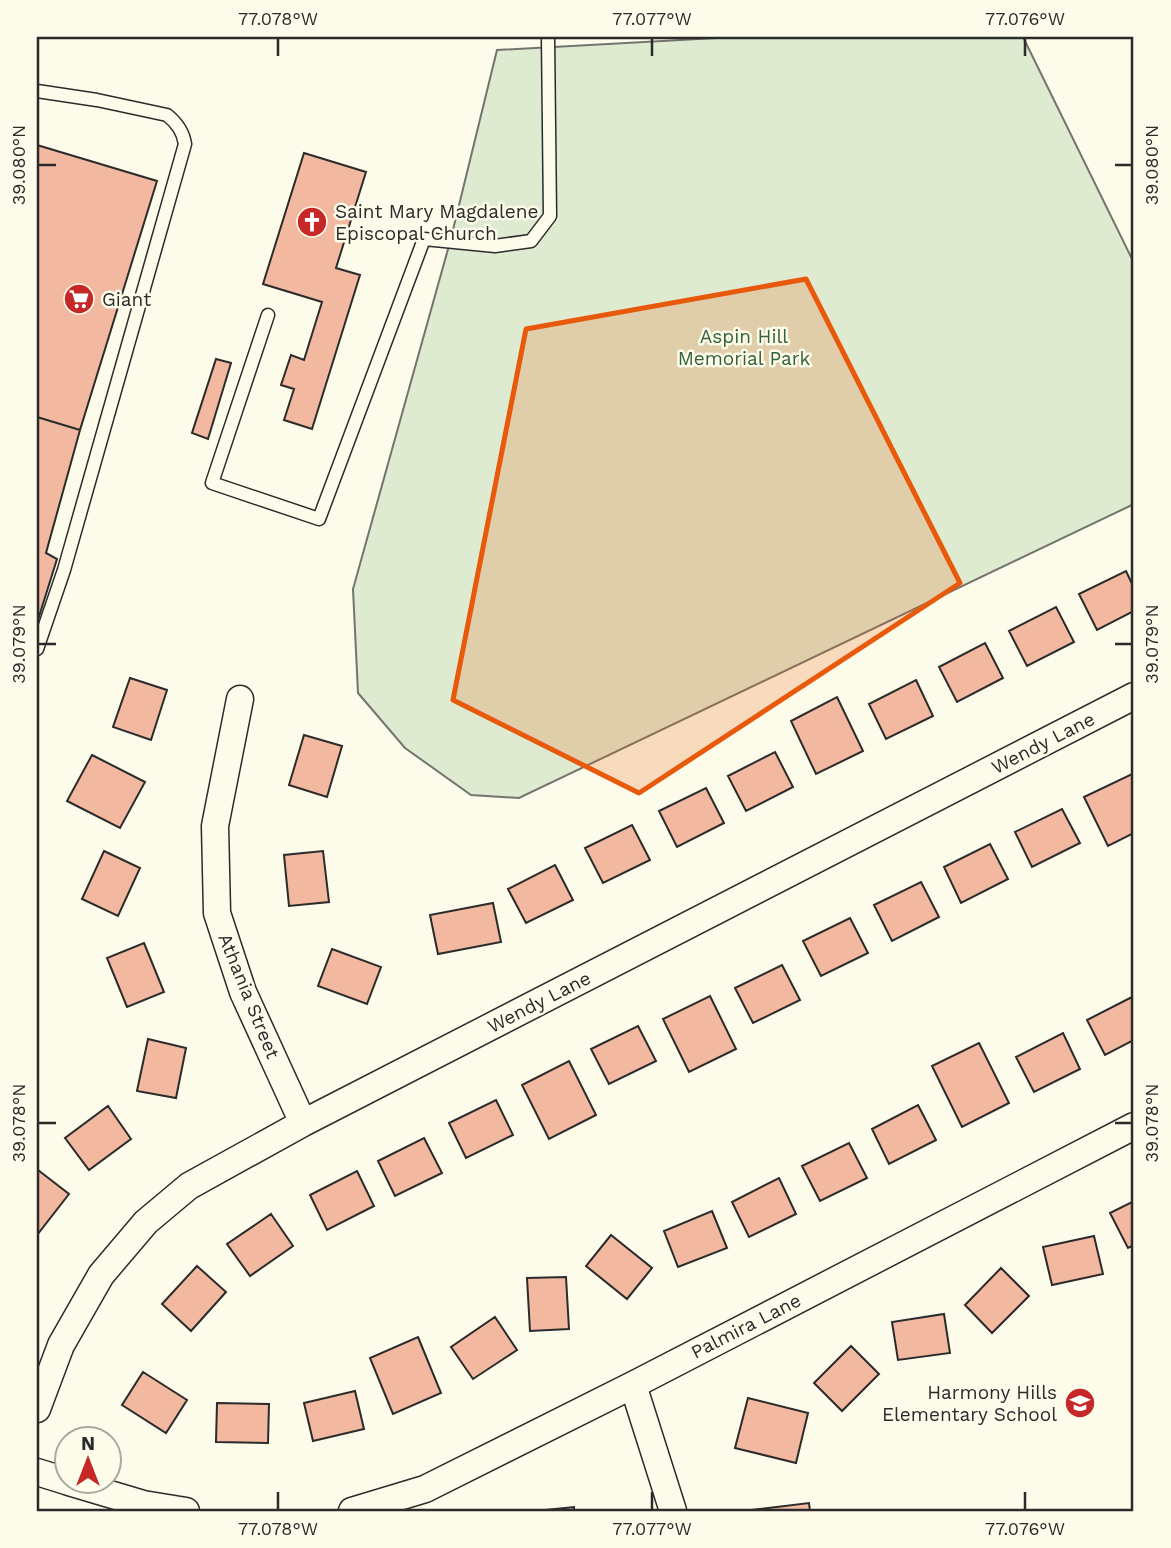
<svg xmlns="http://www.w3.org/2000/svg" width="1171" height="1548" font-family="'Work Sans',sans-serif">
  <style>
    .green { fill: #deebd1; stroke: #74746e; stroke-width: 2 }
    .building { fill: #f2b8a0; stroke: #2b2b2b; stroke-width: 2 }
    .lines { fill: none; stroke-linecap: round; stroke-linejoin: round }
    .lane-casing { stroke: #2b2b2b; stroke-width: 15 }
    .street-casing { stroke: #2b2b2b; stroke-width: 29 }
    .lane { stroke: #fdfbea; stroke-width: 12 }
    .street { stroke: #fdfbea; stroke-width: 26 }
    .marked { fill: #e8590c; fill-opacity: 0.2; stroke: #e8590c; stroke-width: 5; stroke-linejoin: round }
    .ticks { fill: none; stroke: #2b2b2b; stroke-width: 2.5 }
    .labels { text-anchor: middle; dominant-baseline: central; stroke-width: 5; stroke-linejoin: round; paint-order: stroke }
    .poi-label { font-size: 19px; fill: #2b2b2b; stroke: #fdfbea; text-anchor: start }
    .park-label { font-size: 19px; fill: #34623c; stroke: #fdfbea }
    .street-label { font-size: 19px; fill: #2b2b2b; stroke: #fdfbea }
    .neatline { fill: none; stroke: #2b2b2b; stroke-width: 2.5 }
    .ticks-label { font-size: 18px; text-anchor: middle; fill: #2b2b2b }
  </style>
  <rect width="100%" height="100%" fill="#fdfbea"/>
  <path class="green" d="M 735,37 L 1023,37 L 1134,263 L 1134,504 L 519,798 L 471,795 L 405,748 L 358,693 L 353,589 L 450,242 L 497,50 Z"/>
  <path class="building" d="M 37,145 L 157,181 L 80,430 L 37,417 Z
    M 304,153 L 366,172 L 336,268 L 360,275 L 312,429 L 284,420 L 294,389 L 281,385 L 291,355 L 304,360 L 322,302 L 263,284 Z
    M 216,359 L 231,363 L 208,439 L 192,433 Z
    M 37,417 L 80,430 L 46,553 L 57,559 L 37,623 Z
    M 1126,571 L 1134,588 L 1134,611 L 1097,630 L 1079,594 Z
    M 1056,607 L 1074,642 L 1027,666 L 1009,631 Z
    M 985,643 L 1003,678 L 957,702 L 939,667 Z
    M 130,678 L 167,690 L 151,740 L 113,727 Z
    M 916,680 L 933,716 L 886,739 L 869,704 Z
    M 837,697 L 863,751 L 816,774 L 791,721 Z
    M 304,735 L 342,746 L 327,797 L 289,785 Z
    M 775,752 L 793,787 L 746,811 L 728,776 Z
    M 92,755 L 145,782 L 120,828 L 67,801 Z
    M 1132,774 L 1134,779 L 1134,833 L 1108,846 L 1084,797 Z
    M 706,788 L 724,823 L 677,847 L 659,811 Z
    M 1062,809 L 1080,843 L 1032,867 L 1015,832 Z
    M 632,825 L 650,860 L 603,883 L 585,848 Z
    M 990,844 L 1008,879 L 961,903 L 944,867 Z
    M 104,851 L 140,868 L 118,916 L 82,899 Z
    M 323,851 L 329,902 L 289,906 L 284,855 Z
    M 555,865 L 573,900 L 526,923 L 508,889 Z
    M 921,882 L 939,917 L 892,941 L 874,905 Z
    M 493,903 L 501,942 L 438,954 L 430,915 Z
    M 850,918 L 868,953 L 821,976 L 803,941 Z
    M 144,943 L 164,992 L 127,1007 L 107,958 Z
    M 332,949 L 381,967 L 367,1004 L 318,986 Z
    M 782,965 L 800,1000 L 753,1023 L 735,988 Z
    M 710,996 L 736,1049 L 689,1072 L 663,1019 Z
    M 1134,996 L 1134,1040 L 1105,1055 L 1087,1020 Z
    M 638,1026 L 656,1061 L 609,1084 L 591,1049 Z
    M 1063,1033 L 1080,1069 L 1034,1092 L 1016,1057 Z
    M 148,1039 L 186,1048 L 176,1098 L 137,1091 Z
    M 979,1043 L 1009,1103 L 962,1127 L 932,1066 Z
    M 569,1061 L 596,1115 L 549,1139 L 522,1085 Z
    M 496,1100 L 513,1135 L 466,1158 L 449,1123 Z
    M 918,1105 L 936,1140 L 889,1164 L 872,1129 Z
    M 108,1106 L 131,1139 L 89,1170 L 65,1138 Z
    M 424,1138 L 442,1173 L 395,1196 L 378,1161 Z
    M 849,1143 L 867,1178 L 820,1201 L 802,1166 Z
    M 38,1170 L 69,1194 L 37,1235 L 37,1172 Z
    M 357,1171 L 374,1206 L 327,1230 L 310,1195 Z
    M 779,1178 L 796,1214 L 749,1237 L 732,1202 Z
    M 1134,1201 L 1134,1245 L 1128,1248 L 1110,1213 Z
    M 712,1211 L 727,1248 L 678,1267 L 664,1231 Z
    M 271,1214 L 293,1246 L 250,1276 L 227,1244 Z
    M 611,1235 L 652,1268 L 627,1299 L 586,1266 Z
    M 1094,1236 L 1103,1274 L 1052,1285 L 1043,1247 Z
    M 197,1266 L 226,1292 L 191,1331 L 162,1304 Z
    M 1001,1268 L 1029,1296 L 992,1333 L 965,1305 Z
    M 566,1277 L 569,1329 L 530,1331 L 527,1278 Z
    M 944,1314 L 950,1353 L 898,1360 L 892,1322 Z
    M 495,1317 L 517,1350 L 473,1379 L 451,1347 Z
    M 418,1337 L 441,1393 L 393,1414 L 370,1358 Z
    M 851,1346 L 879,1374 L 842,1411 L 814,1383 Z
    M 143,1372 L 187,1400 L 166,1433 L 122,1405 Z
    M 355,1391 L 364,1429 L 313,1441 L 304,1403 Z
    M 748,1398 L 808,1413 L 796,1463 L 735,1448 Z
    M 217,1403 L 269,1404 L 268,1443 L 216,1442 Z
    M 809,1503 L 810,1511 L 752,1511 L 752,1510 Z
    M 574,1507 L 574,1511 L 535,1511 Z"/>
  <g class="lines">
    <g class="lane-casing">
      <path id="lane" d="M 37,91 L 97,100 L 167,115 C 177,123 183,131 185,144 L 64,570 L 37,649
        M 268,315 L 212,483 L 319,519 L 424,239 L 495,246 L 531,241 L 550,216 L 548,37"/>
    </g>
    <g class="street-casing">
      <path id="street" d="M 240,699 L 215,826 L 217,913 L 243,992 L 303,1123
        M 633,1385 L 673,1511
        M 37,1409 L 61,1345 L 101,1275 L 146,1222 L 189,1186 L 303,1123 L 1134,696
        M 37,1472 L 66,1481
        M 69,1482 L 143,1504 L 186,1511
        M 352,1511 L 425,1489 L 633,1385 L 1134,1126"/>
    </g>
    <use href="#lane" class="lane"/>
    <use href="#street" class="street"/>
  </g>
  <path class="marked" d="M 806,279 L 960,583 L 639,793 L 453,700 L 526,329 Z"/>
  <path class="ticks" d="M 278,38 L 278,56M 652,38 L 652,56M 1025,38 L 1025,56M 38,165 L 56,165M 1115,165 L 1132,165M 38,644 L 56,644M 1115,644 L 1132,644M 38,1123 L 56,1123M 1115,1123 L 1132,1123M 278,1492 L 278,1510M 652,1492 L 652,1510M 1025,1492 L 1025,1510"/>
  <defs>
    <g id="church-disc" transform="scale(1.575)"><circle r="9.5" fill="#c62828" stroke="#fdfbea"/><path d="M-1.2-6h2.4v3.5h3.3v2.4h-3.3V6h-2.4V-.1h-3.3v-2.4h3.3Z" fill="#fff"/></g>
    <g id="supermarket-disc" transform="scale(1.575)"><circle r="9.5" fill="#c62828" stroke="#fdfbea"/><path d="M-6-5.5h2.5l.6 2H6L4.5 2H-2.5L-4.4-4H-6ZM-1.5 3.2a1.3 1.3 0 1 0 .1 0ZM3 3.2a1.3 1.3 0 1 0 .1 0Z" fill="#fff"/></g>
    <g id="school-disc" transform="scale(1.575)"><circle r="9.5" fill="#c62828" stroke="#fdfbea"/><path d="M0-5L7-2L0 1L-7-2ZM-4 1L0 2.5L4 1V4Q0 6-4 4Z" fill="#fff"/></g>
  </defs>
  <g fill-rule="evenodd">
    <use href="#church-disc" x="312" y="222"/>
    <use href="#supermarket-disc" x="79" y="299"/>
    <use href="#school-disc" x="1080" y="1403"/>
  </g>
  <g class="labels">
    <g class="poi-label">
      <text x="335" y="211">Saint Mary Magdalene<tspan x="335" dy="22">Episcopal Church</tspan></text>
      <text x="102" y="299">Giant</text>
      <text x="1057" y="1392" text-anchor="end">Harmony Hills<tspan x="1057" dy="22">Elementary School</tspan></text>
    </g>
    <g class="park-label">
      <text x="744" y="336">Aspin Hill<tspan x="744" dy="22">Memorial Park</tspan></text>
    </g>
    <g class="street-label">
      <text transform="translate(1043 743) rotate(-27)">Wendy Lane</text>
      <text transform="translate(249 996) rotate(68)">Athania Street</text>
      <text transform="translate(539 1002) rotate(-27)">Wendy Lane</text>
      <text transform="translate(746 1326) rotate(-27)">Palmira Lane</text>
    </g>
  </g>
  <rect width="1171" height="1548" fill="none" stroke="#fdfbea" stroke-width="77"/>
  <g transform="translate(88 1460)"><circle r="33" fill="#fdfbea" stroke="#a9a89e" stroke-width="2"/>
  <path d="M0-5L12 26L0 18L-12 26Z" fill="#c62828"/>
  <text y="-10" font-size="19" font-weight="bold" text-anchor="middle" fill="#2b2b2b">N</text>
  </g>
  <rect x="38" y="38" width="1094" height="1472" class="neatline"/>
  <g class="ticks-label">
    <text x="278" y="25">77.078°W</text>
    <text x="652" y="25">77.077°W</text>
    <text x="1025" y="25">77.076°W</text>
    <text transform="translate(19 165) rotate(-90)" y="6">39.080°N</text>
    <text transform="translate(1152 165) rotate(-90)" y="6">39.080°N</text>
    <text transform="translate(19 644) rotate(-90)" y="6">39.079°N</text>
    <text transform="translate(1152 644) rotate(-90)" y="6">39.079°N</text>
    <text transform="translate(19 1123) rotate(-90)" y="6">39.078°N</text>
    <text transform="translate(1152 1123) rotate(-90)" y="6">39.078°N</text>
    <text x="278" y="1535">77.078°W</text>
    <text x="652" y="1535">77.077°W</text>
    <text x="1025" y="1535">77.076°W</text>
  </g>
</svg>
